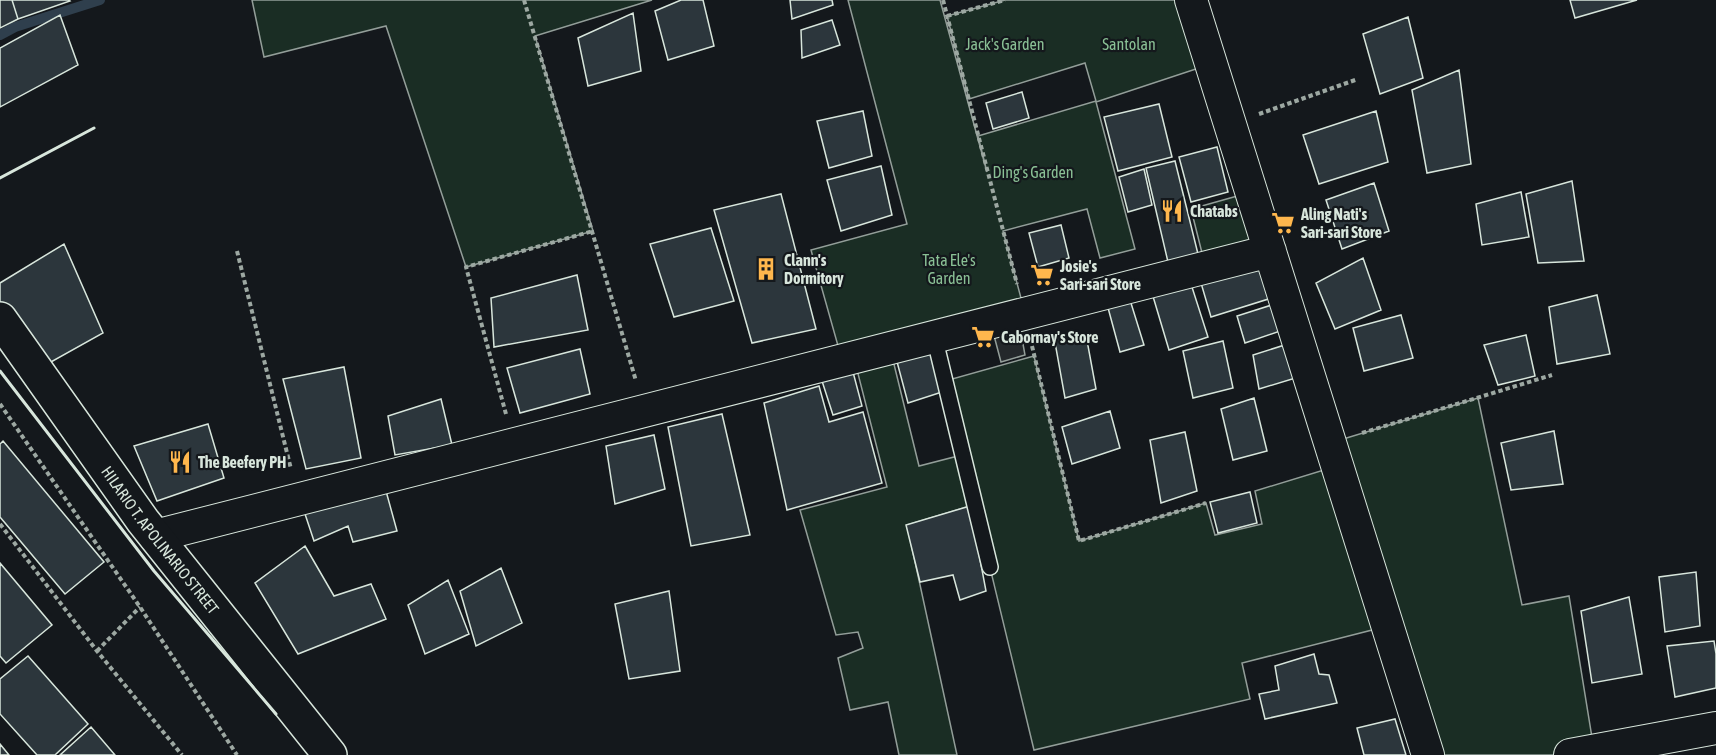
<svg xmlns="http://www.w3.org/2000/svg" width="1716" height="755" font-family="'Asap Condensed',sans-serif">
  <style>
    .green { fill: #1a2d24; stroke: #939e99; stroke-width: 1.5 }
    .parking { fill: #24282b; stroke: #939e99; stroke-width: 1.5 }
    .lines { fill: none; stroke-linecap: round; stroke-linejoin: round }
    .stream { stroke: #2f3f4d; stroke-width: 10 }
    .building { fill: #2c363c; stroke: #d8e6dc; stroke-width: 1.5 }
    .service-casing { stroke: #d8e6dc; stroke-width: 18 }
    .minor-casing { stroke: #d8e6dc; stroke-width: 34 }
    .tertiary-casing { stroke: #d8e6dc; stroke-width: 36 }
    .path { stroke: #9da8a2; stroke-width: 4; stroke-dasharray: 4.5 3; stroke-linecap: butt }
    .service { stroke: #14181c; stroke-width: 15 }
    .minor { stroke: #14181c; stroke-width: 32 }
    .tertiary { stroke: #14181c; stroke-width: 33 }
    .wall { stroke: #d8e6dc; stroke-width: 3 }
    .labels { text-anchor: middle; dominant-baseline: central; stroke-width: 4.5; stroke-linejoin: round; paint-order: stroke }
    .park-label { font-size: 16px; fill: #8ac095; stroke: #14181c }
    .poi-label { font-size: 16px; font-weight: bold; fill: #d8e6dc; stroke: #14181c; text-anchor: start }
    .street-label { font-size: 16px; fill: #d8e6dc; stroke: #14181c }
  </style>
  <rect width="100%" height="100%" fill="#14181c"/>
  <path class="green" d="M 252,0 L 652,0 L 535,36 L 593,231 L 466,267 L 386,26 L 264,57 Z
    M 848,0 L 940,0 L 987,172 L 978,136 L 1096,101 L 1085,63 L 969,99 L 947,16 L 1005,0 L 1191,0 L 1211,64 L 1096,102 L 1135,249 L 1100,258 L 1087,209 L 1003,231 L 1025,313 L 890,348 L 919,466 L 958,456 L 970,506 L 907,525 L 957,755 L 899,755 L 888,702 L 850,710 L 838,658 L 863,648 L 858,632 L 836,635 L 800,510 L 887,487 L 854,358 L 842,360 L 811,250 L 907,224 Z
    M 1248,193 L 1260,237 L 1202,253 L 1191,209 Z
    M 1034,356 L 1079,541 L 1206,503 L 1215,535 L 1262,524 L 1255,491 L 1337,466 L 1330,443 L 1478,398 L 1522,605 L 1569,596 L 1594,750 L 1570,755 L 1428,755 L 1388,626 L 1242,663 L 1250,699 L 1034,750 L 945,381 Z"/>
  <path class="parking" d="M 1019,322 L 1025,355 L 1001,362 L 992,328 Z"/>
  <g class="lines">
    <path class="stream" d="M 0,35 L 15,27 L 100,0"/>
  </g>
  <path class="building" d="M 0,0 L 12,0 L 18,19 L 0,28 Z
    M 12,0 L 69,0 L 70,1 L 18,19 Z
    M 681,0 L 703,0 L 714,46 L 668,60 L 655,11 Z
    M 790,0 L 832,0 L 833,5 L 792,19 Z
    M 1570,0 L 1637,0 L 1575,18 Z
    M 633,13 L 641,71 L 588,86 L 578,38 Z
    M 60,15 L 78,65 L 0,107 L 0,48 Z
    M 1408,17 L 1423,78 L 1380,94 L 1363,34 Z
    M 832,20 L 840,45 L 802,58 L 801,30 Z
    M 1459,70 L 1471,164 L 1427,173 L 1412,90 Z
    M 1022,92 L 1029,118 L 993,129 L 986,103 Z
    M 1159,104 L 1172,157 L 1118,171 L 1104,117 Z
    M 863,111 L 872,156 L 829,168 L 817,121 Z
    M 1376,111 L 1388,162 L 1319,184 L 1303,135 Z
    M 1217,147 L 1228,192 L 1191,202 L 1179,157 Z
    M 1175,161 L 1198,254 L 1168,262 L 1146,168 Z
    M 881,166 L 892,215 L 841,231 L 827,180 Z
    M 1144,169 L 1152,205 L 1128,212 L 1119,177 Z
    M 1572,181 L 1584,261 L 1538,263 L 1526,194 Z
    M 1374,183 L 1389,231 L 1342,249 L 1326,200 Z
    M 1521,192 L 1529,237 L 1482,245 L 1476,204 Z
    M 781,194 L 816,329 L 752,343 L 714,210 Z
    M 1061,225 L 1069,258 L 1038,267 L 1029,233 Z
    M 711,228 L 734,301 L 674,317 L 650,244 Z
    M 64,244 L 103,333 L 42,367 L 0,304 L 0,283 Z
    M 1265,258 L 1278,296 L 1211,317 L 1201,283 Z
    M 1363,258 L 1381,310 L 1335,329 L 1316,283 Z
    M 577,275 L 588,330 L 494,347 L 491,298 Z
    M 1191,284 L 1208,337 L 1169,350 L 1152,293 Z
    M 1126,287 L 1144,345 L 1120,352 L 1104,293 Z
    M 1597,295 L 1610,354 L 1557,364 L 1549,307 Z
    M 1281,302 L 1289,328 L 1245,343 L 1237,316 Z
    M 1401,315 L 1413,358 L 1364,371 L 1353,328 Z
    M 1086,335 L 1096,389 L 1065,398 L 1054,337 Z
    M 1526,335 L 1535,376 L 1498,385 L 1484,345 Z
    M 1223,341 L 1233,388 L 1193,398 L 1183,351 Z
    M 1294,342 L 1302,376 L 1259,389 L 1253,355 Z
    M 580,349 L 590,394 L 520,413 L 507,368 Z
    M 931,349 L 942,392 L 908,403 L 896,358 Z
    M 344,367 L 361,458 L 306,469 L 283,379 Z
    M 853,372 L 862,406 L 833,415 L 822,381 Z
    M 819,386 L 829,422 L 863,412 L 882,483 L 787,510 L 764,403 Z
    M 1254,398 L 1267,451 L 1233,460 L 1221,409 Z
    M 441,399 L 452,445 L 395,455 L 388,416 Z
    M 1110,411 L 1120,448 L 1072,464 L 1062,427 Z
    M 722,414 L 750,535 L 691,546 L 668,427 Z
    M 208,424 L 224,478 L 157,501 L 134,446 Z
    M 1554,431 L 1563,484 L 1511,490 L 1501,443 Z
    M 1185,432 L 1197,491 L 1161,503 L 1150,440 Z
    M 654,435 L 665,489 L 615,504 L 606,446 Z
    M 3,441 L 104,562 L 65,594 L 0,517 L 0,444 Z
    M 386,491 L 397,531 L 353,542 L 348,526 L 314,541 L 303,508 Z
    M 1250,492 L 1257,523 L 1218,533 L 1210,502 Z
    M 970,506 L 986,591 L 960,600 L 953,575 L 920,582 L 906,525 Z
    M 305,546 L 334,596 L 371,584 L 386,619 L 298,654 L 255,583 Z
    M 0,563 L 52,625 L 6,663 L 0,656 Z
    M 501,568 L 522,623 L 476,646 L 460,591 Z
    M 1696,572 L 1700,626 L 1665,632 L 1659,577 Z
    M 448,580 L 469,634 L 425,654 L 408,605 Z
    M 669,591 L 680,671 L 629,679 L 615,604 Z
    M 1629,597 L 1642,674 L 1592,683 L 1581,611 Z
    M 1714,641 L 1716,654 L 1716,688 L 1675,697 L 1667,646 Z
    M 1314,654 L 1319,674 L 1329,675 L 1337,703 L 1265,719 L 1259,694 L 1279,690 L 1275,666 Z
    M 28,656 L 88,724 L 55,755 L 37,755 L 0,714 L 0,679 Z
    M 1395,719 L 1406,755 L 1364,755 L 1357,728 Z
    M 91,727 L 115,755 L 60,755 Z
    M 0,744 L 9,755 L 0,755 Z"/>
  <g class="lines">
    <g class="service-casing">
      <path id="service" d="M 934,336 L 990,567"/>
    </g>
    <g class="minor-casing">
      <path id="minor" d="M 1191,0 L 1428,755
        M 155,536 L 1270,251
        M 1570,755 L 1716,728"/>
    </g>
    <g class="tertiary-casing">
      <g id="tertiary">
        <path id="s1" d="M 0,319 L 143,521 L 330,755"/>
      </g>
    </g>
    <path class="path" d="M 524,0 L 636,381
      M 943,0 L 1017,284
      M 947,16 L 1005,0
      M 1259,114 L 1358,79
      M 237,251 L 291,469
      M 1032,346 L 1079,541 L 1206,503
      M 0,404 L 140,607 L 237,755
      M 506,414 L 466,267 L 593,231
      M 1362,433 L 1552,375
      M 0,524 L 97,651 L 182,755
      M 97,651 L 140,607"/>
    <use href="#service" class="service"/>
    <use href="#minor" class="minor"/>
    <use href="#tertiary" class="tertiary"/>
    <path class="wall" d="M 0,178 L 94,128
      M 0,371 L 154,571 L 276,714"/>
  </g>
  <defs>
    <g id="restaurant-bare" transform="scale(1.8)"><path d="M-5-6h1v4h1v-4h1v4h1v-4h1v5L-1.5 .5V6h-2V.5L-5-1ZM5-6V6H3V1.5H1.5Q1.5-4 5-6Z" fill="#ffb74d" stroke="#14181c" stroke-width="2.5" paint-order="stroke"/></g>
    <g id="supermarket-bare" transform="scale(1.8)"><path d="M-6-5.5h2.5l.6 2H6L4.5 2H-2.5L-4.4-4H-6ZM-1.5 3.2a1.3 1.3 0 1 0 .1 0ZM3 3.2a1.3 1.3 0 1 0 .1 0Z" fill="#ffb74d" stroke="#14181c" stroke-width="2.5" paint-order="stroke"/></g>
    <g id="building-bare" transform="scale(1.8)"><path d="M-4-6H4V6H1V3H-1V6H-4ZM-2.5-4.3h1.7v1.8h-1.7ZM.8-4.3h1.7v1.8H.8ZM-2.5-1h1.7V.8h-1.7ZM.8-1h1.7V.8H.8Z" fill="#ffb74d" stroke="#14181c" stroke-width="2.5" paint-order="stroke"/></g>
  </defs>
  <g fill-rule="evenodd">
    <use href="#restaurant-bare" x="1172" y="211"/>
    <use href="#supermarket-bare" x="1283" y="223"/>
    <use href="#building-bare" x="766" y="269"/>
    <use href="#supermarket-bare" x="1042" y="275"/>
    <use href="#supermarket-bare" x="983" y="337"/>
    <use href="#restaurant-bare" x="180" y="462"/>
  </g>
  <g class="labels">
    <g class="park-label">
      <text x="1005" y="44">Jack's Garden</text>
      <text x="1129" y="44">Santolan</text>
      <text x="1033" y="172">Ding's Garden</text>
      <text x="949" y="260">Tata Ele's<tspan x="949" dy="18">Garden</tspan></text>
    </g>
    <g class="poi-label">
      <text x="1190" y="211">Chatabs</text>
      <text x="1301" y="214">Aling Nati's<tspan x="1301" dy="18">Sari-sari Store</tspan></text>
      <text x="784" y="260">Clann's<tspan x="784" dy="18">Dormitory</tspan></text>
      <text x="1060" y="266">Josie's<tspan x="1060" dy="18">Sari-sari Store</tspan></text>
      <text x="1001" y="337">Cabornay's Store</text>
      <text x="198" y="462">The Beefery PH</text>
    </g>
    <g class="street-label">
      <text stroke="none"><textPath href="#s1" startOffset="273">HILARIO T. APOLINARIO STREET</textPath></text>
    </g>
  </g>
</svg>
